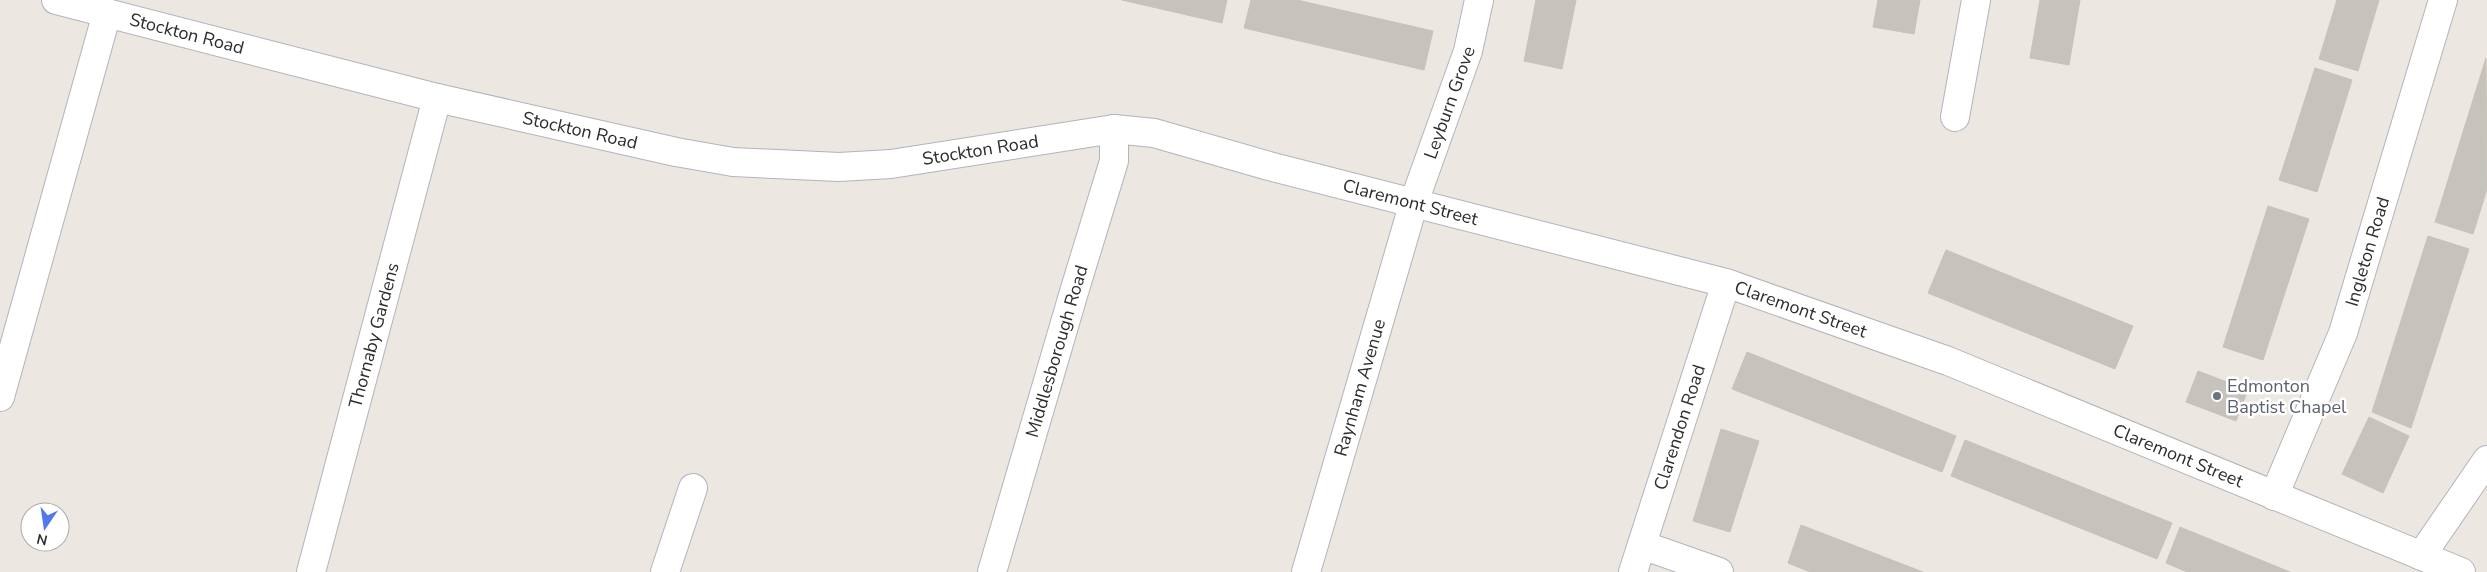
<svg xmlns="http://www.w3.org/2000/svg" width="2487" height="572" font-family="'Nunito Sans',sans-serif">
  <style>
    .building { fill: #c6c2bc; stroke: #c8c2ba }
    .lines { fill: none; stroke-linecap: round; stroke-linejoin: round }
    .minor-casing { stroke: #b1b4bc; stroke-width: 30 }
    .minor { stroke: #fff; stroke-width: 28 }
    .worship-dot { fill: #6b7280; stroke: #fff; stroke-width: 2 }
    .labels { text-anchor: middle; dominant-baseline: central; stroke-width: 5; stroke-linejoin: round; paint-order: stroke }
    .street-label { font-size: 18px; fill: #2d2d2d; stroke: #fff }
    .worship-label { font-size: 18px; fill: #5b616d; stroke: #fff; text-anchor: start }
  </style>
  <rect width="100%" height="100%" fill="#ede7e1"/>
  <path class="building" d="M 1122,0 L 1227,0 L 1222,23 Z
    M 1251,0 L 1297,0 L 1433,31 L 1424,70 L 1244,28 Z
    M 1536,0 L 1576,0 L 1562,69 L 1524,61 Z
    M 1878,0 L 1920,0 L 1914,34 L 1873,27 Z
    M 2040,0 L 2080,0 L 2069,65 L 2030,58 Z
    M 2337,0 L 2379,0 L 2358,71 L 2319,59 Z
    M 2486,58 L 2487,189 L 2473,234 L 2435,222 Z
    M 2315,68 L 2352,80 L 2317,192 L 2279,180 Z
    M 2268,206 L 2309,219 L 2263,360 L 2223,347 Z
    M 2428,236 L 2469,249 L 2411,428 L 2372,412 Z
    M 1946,250 L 2133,326 L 2115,369 L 1928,293 Z
    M 1747,352 L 1956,436 L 1942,472 L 1732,389 Z
    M 2198,371 L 2248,390 L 2236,421 L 2186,402 Z
    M 2369,417 L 2409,436 L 2383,493 L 2342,474 Z
    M 1721,429 L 1759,441 L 1730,532 L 1693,521 Z
    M 1965,440 L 2172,523 L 2157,559 L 1951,476 Z
    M 1801,525 L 1923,572 L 1810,572 L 1788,563 Z
    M 2180,527 L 2290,572 L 2187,572 L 2166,563 Z"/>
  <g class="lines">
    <g class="minor-casing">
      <g id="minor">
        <path id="s1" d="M 56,0 L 437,98 L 676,152 L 733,162 L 839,167 L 891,164 L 1114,129 L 1154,133 L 1269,166 L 1726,283 L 1948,361 L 2461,572"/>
        <path d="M 1955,117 L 1976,0"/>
        <path d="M 0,397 L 107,13"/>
        <path id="s2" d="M 2274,496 L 2343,333 L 2443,0"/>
        <path d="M 1642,545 L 1719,572"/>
        <path d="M 2421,556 L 2487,460"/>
        <path id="s3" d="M 311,572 L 437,98"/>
        <path d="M 665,572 L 693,488"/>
        <path id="s4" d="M 992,572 L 1074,292 L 1114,161 L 1114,129"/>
        <path id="s5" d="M 1306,572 L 1414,202 L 1468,51 L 1479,0"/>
        <path id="s6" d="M 1633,572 L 1726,283"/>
      </g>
    </g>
    <use href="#minor" class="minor"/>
  </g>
  <circle class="worship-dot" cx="2217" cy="396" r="5"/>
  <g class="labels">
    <g class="street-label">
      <text stroke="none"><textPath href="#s1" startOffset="135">Stockton Road</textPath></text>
      <text stroke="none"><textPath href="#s5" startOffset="491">Leyburn Grove</textPath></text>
      <text stroke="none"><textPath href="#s1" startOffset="540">Stockton Road</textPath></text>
      <text stroke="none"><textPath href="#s1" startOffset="945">Stockton Road</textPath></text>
      <text stroke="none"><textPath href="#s1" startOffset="1386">Claremont Street</textPath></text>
      <text stroke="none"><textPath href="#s2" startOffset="262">Ingleton Road</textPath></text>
      <text stroke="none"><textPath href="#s1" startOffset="1791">Claremont Street</textPath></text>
      <text stroke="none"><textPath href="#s3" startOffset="245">Thornaby Gardens</textPath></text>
      <text stroke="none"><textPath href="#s4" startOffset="230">Middlesborough Road</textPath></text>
      <text stroke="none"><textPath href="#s5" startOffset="192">Raynham Avenue</textPath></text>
      <text stroke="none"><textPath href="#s6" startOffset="152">Clarendon Road</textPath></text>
      <text stroke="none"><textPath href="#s1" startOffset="2196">Claremont Street</textPath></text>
    </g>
    <g class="worship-label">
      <text x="2227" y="386">Edmonton<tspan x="2227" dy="21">Baptist Chapel</tspan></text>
    </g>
  </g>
  <g transform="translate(45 527) rotate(193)"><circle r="24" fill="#ffffff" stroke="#ababab"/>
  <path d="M0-4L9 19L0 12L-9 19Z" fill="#5179e9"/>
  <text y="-8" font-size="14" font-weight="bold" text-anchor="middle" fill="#2d2d2d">N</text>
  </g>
</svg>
